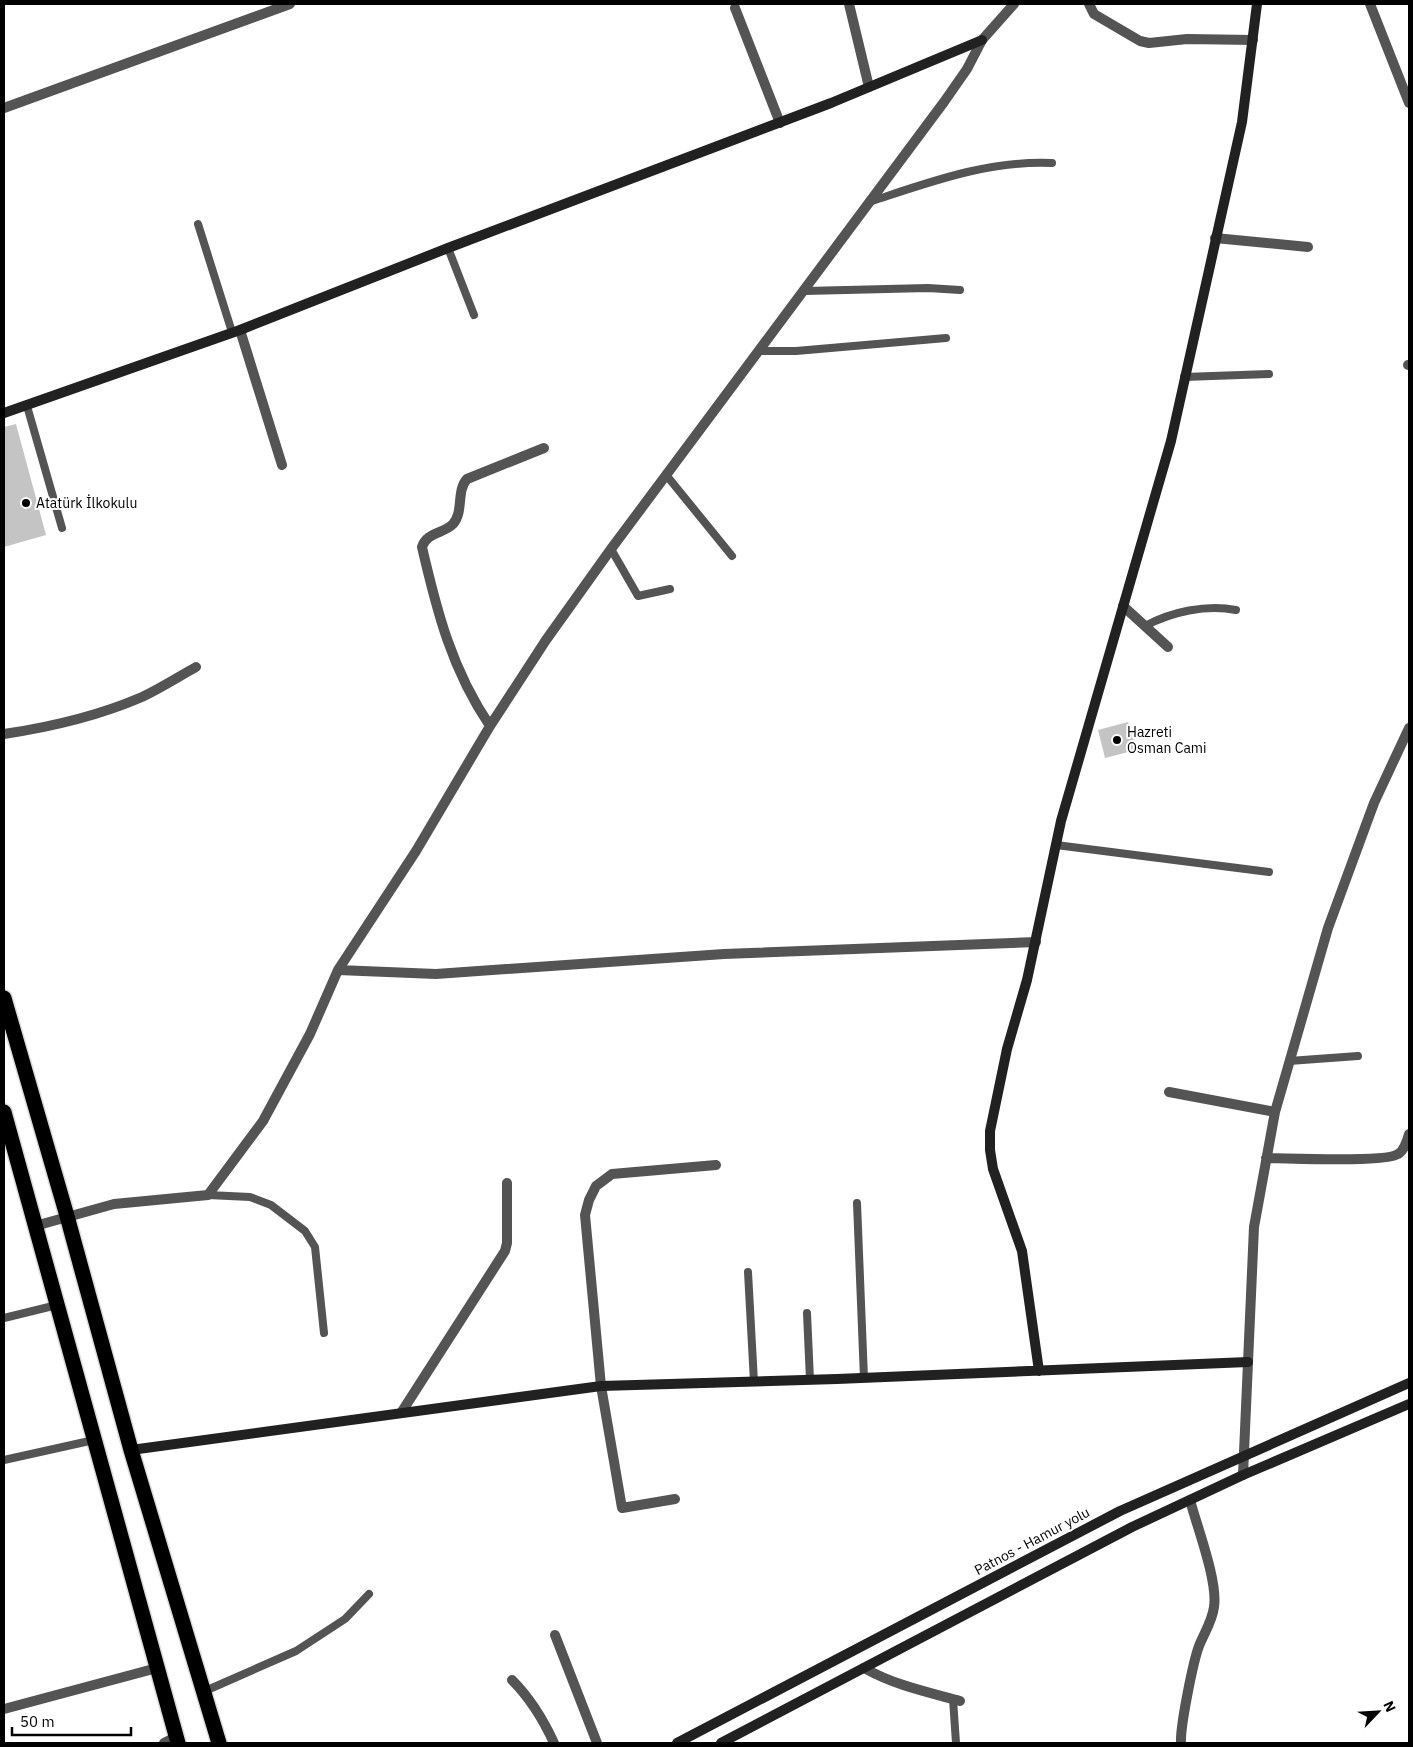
<svg xmlns="http://www.w3.org/2000/svg" width="1413" height="1747" font-family="'IBM Plex Sans',sans-serif">
  <style>
    .building { fill: #c4c4c4 }
    .lines { fill: none; stroke-linecap: round; stroke-linejoin: round }
    .highway-casing { stroke: #dbdbdb; stroke-width: 18 }
    .lane { stroke: #545454; stroke-width: 8 }
    .street { stroke: #545454; stroke-width: 10 }
    .secondary { stroke: #212121; stroke-width: 10 }
    .highway { stroke: #000; stroke-width: 15 }
    .poi-dot { fill: #000; stroke: #fff; stroke-width: 2 }
    .labels { text-anchor: middle; dominant-baseline: central; stroke-width: 4; stroke-linejoin: round; paint-order: stroke }
    .poi-label { font-size: 14px; fill: #000; stroke: #fff; text-anchor: start }
    .street-label { font-size: 14px; fill: #000; stroke: #fff }
  </style>
  <rect width="100%" height="100%" fill="#fff"/>
  <path class="building" d="M 16,424 L 46,535 L 4,547 L 4,427 Z
    M 1128,722 L 1136,750 L 1105,758 L 1098,730 Z"/>
  <g class="lines">
    <g class="highway-casing">
      <path id="highway" d="M 4,998 L 67,1216 L 131,1450 L 219,1743
        M 4,1112 L 178,1743"/>
    </g>
    <path class="lane" d="M 872,201 C 930,182 989,160 1052,163
      M 198,224 L 232,332
      M 448,248 L 474,315
      M 805,291 L 928,288 L 960,290
      M 760,351 L 796,351 L 946,338
      M 1184,377 L 1269,374
      M 27,406 L 62,528
      M 667,476 L 732,556
      M 611,549 L 638,596 L 670,589
      M 1145,626 C 1171,612 1206,604 1236,610
      M 1056,845 L 1269,872
      M 1289,1061 L 1358,1056
      M 208,1195 L 250,1197 L 271,1205 L 305,1231 L 315,1247 L 324,1333
      M 857,1203 L 864,1378
      M 748,1272 L 754,1382
      M 807,1313 L 810,1380
      M 4,1318 L 57,1305
      M 4,1460 L 94,1440
      M 205,1691 L 296,1651 L 345,1619 L 369,1594
      M 953,1699 L 956,1743"/>
    <path class="street" d="M 849,4 L 869,87
      M 1089,4 L 1094,14 L 1140,41 L 1149,43 L 1187,39 L 1253,40
      M 1370,4 L 1409,103
      M 735,8 L 780,123
      M 4,108 L 290,4
      M 1215,238 L 1308,247
      M 240,330 L 282,465
      M 1408,365 L 1409,365
      M 1123,606 L 1168,647
      M 490,726 C 452,670 437,612 422,547 C 427,532 443,534 453,524 C 464,512 456,491 467,479 L 544,448
      M 4,734 C 51,727 98,716 142,697 C 161,688 178,677 196,667
      M 338,970 L 436,974 L 724,954 L 1036,942
      M 1169,1092 L 1275,1112
      M 1266,1158 C 1287,1158 1385,1163 1398,1154 C 1404,1151 1407,1141 1409,1134
      M 35,1226 L 114,1204 L 208,1195 L 263,1121 L 310,1034 L 338,970 L 416,851 L 490,726 L 546,640 L 611,549 L 944,102 L 967,69 L 982,40 L 1014,4
      M 401,1413 L 505,1251 L 507,1243 L 507,1183
      M 1243,1475 L 1254,1227 L 1275,1112 L 1328,928 L 1374,803 L 1409,728
      M 675,1499 L 622,1508 L 601,1386 L 585,1215 L 589,1200 L 596,1186 L 612,1174 L 716,1165
      M 555,1635 L 597,1743
      M 864,1668 C 894,1685 927,1692 960,1701
      M 512,1680 C 531,1699 543,1719 554,1743
      M 4,1709 L 157,1668
      M 164,1743 L 176,1737
      M 1181,1743 C 1180,1727 1193,1662 1199,1646 C 1204,1633 1212,1622 1214,1607 C 1218,1581 1197,1527 1190,1500"/>
    <path class="secondary" d="M 4,413 L 240,330 L 448,248 L 831,103 L 982,40
      M 1039,1371 L 1022,1251 L 993,1169 L 990,1150 L 990,1131 L 1007,1049 L 1027,980 L 1061,821 L 1171,441 L 1242,122 L 1257,4
      M 131,1450 L 601,1386 L 837,1379 L 1248,1362
      M 677,1743 L 1120,1511 L 1409,1383
      M 721,1743 L 1132,1527 L 1243,1475 L 1409,1404"/>
    <use href="#highway" class="highway"/>
  </g>
  <g class="poi-dot">
    <circle cx="26" cy="503" r="5"/>
    <circle cx="1117" cy="740" r="5"/>
  </g>
  <g class="labels">
    <g class="poi-label">
      <text x="36" y="503">Atatürk İlkokulu</text>
      <text x="1127" y="732">Hazreti<tspan x="1127" dy="16">Osman Cami</tspan></text>
    </g>
    <g class="street-label">
      <text transform="translate(1032 1541) rotate(-28)">Patnos - Hamur yolu</text>
    </g>
  </g>
  <rect width="1413" height="1747" fill="none" stroke="#000000" stroke-width="10"/>
  <g transform="translate(1378 1712) rotate(65)" stroke="#ffffff" stroke-width="4" paint-order="stroke">
  <path d="M0-4L9 19L0 12L-9 19Z" fill="#000000"/>
  <text y="-8" font-size="14" font-weight="bold" text-anchor="middle" fill="#000000">N</text>
  </g>
  <path d="M12 1727v8h119v-8" fill="none" stroke="#000000" stroke-width="2.5"/>
  <text x="20" y="1727" font-size="15" fill="#000000" stroke="#ffffff" stroke-width="4" paint-order="stroke">50 m</text>
</svg>
